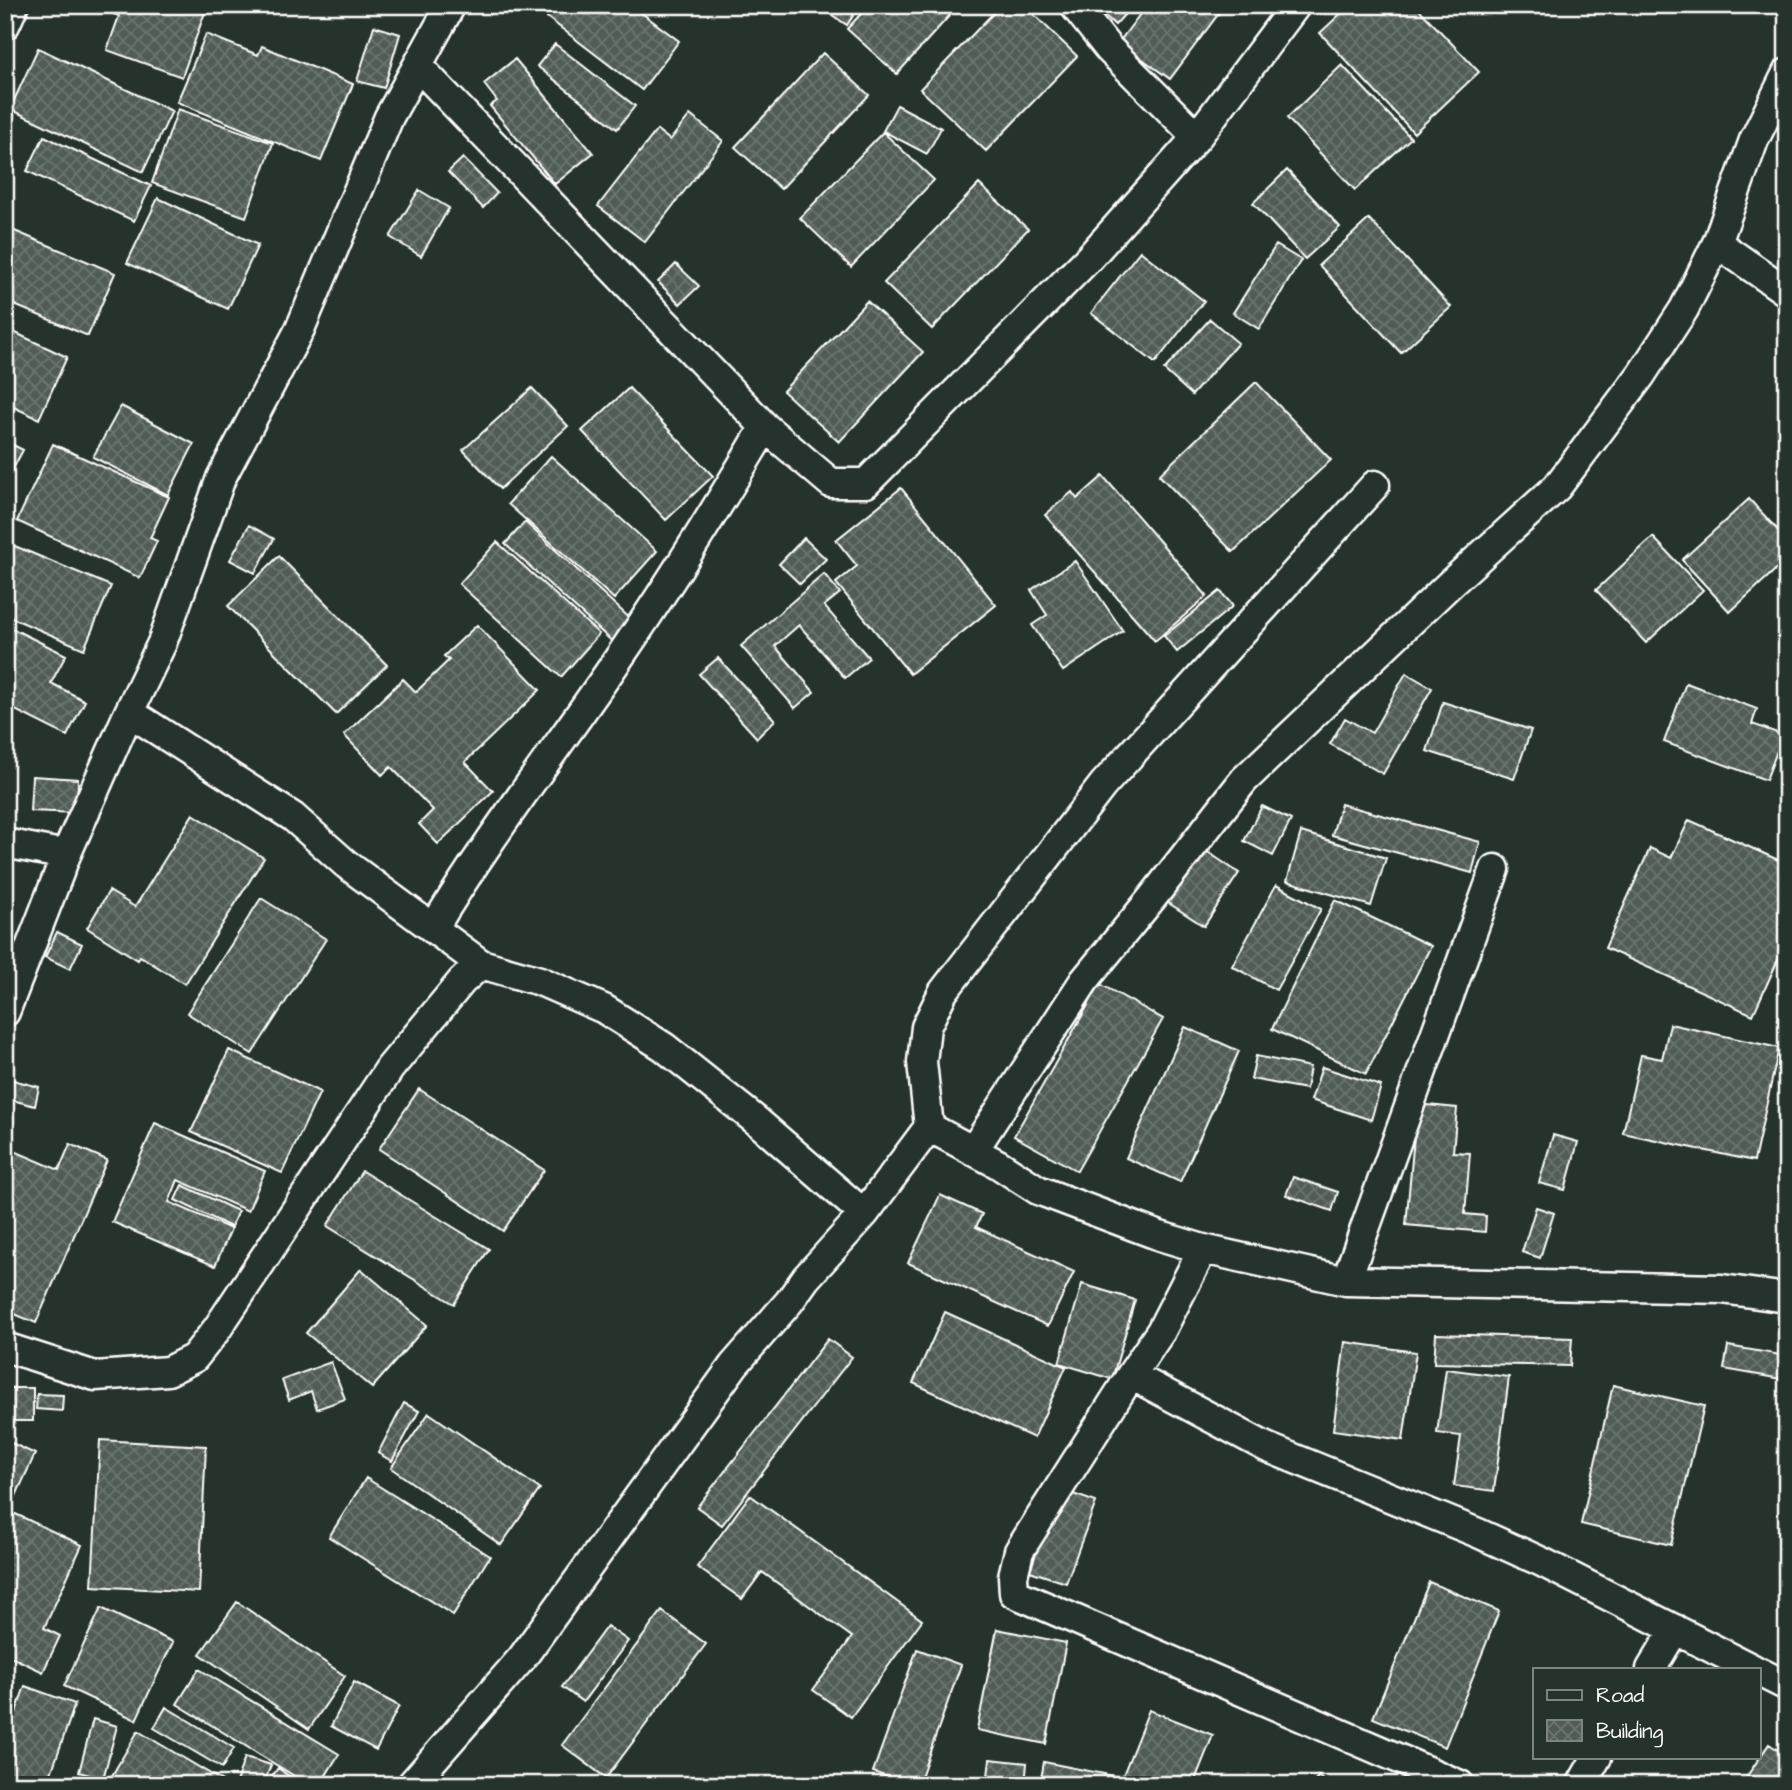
<svg xmlns="http://www.w3.org/2000/svg" width="1792" height="1790" font-family="'Architects Daughter',sans-serif">
  <style>
    .building { fill: url(#building-cross-hatch); stroke: #fff; stroke-width: 2 }
    .lines { fill: none; stroke-linecap: round; stroke-linejoin: round }
    .street-casing { stroke: #fff; stroke-width: 33 }
    .street { stroke: #26332d; stroke-width: 28 }
  </style>
  <defs>
    <pattern id="building-cross-hatch" width="8" height="8" patternUnits="userSpaceOnUse" patternTransform="scale(1.75)"><rect width="8" height="8" fill="#515c57"/><path d="M0 0l8 8M0 8l8-8" fill="none" stroke="#6b7470"/></pattern>
  </defs>
  <rect width="100%" height="100%" fill="#26332d"/>
  <filter id="ink" filterUnits="userSpaceOnUse"><feTurbulence type="fractalNoise" baseFrequency=".0143" numOctaves="2"/><feDisplacementMap in="SourceGraphic" scale="14" xChannelSelector="R" yChannelSelector="G"/><feConvolveMatrix kernelMatrix="1 2 1 2 8 2 1 2 1" color-interpolation-filters="sRGB"/></filter>
  <g filter="url(#ink)">
    <path class="building" d="M 90,5 L 188,5 L 205,12 L 182,77 L 107,50 L 119,16 Z
      M 531,5 L 631,5 L 679,41 L 642,90 Z
      M 817,5 L 860,5 L 847,25 Z
      M 869,5 L 959,5 L 897,74 L 847,29 Z
      M 1001,5 L 1024,5 L 1077,56 L 986,151 L 920,89 Z
      M 1093,5 L 1133,5 L 1115,25 Z
      M 1147,5 L 1225,5 L 1170,79 L 1119,42 Z
      M 1350,5 L 1415,5 L 1479,72 L 1414,133 L 1320,33 Z
      M 374,26 L 400,34 L 384,88 L 357,81 Z
      M 206,34 L 258,55 L 262,46 L 353,84 L 321,161 L 177,102 Z
      M 555,44 L 635,106 L 617,129 L 537,66 Z
      M 38,48 L 172,111 L 143,172 L 10,109 Z
      M 823,53 L 869,95 L 781,189 L 735,147 Z
      M 515,59 L 593,153 L 555,184 L 490,106 L 497,101 L 484,84 Z
      M 1342,65 L 1411,138 L 1355,190 L 1287,118 Z
      M 897,105 L 941,128 L 927,154 L 883,131 Z
      M 178,109 L 273,143 L 246,217 L 152,183 Z
      M 690,115 L 723,141 L 645,242 L 598,206 L 657,130 L 670,140 Z
      M 883,132 L 934,180 L 851,267 L 800,218 Z
      M 44,136 L 151,186 L 134,221 L 27,171 Z
      M 463,158 L 497,193 L 483,208 L 448,172 Z
      M 1287,170 L 1340,227 L 1305,259 L 1253,203 Z
      M 979,184 L 1028,229 L 932,329 L 884,283 Z
      M 419,190 L 449,208 L 421,256 L 390,237 Z
      M 158,198 L 258,245 L 228,309 L 127,263 Z
      M 1369,219 L 1451,307 L 1401,353 L 1319,265 Z
      M 5,227 L 115,273 L 88,336 L 5,301 Z
      M 1276,245 L 1301,260 L 1259,329 L 1233,313 Z
      M 1140,251 L 1204,301 L 1155,363 L 1091,313 Z
      M 676,264 L 699,286 L 680,304 L 658,282 Z
      M 867,301 L 923,352 L 839,442 L 783,391 Z
      M 1210,319 L 1238,343 L 1192,395 L 1164,370 Z
      M 5,328 L 67,357 L 39,419 L 5,403 Z
      M 1256,382 L 1331,460 L 1233,552 L 1159,475 Z
      M 532,388 L 568,426 L 500,489 L 463,450 Z
      M 629,388 L 713,476 L 666,520 L 582,431 Z
      M 121,406 L 194,444 L 168,495 L 93,457 Z
      M 5,441 L 23,450 L 5,484 Z
      M 53,444 L 169,497 L 150,538 L 157,541 L 140,578 L 17,521 Z
      M 551,456 L 657,551 L 614,599 L 508,504 Z
      M 1103,476 L 1207,596 L 1155,641 L 1045,515 L 1072,492 L 1077,499 Z
      M 901,488 L 996,605 L 910,674 L 836,583 L 857,566 L 836,540 Z
      M 1749,499 L 1787,540 L 1787,559 L 1730,612 L 1682,560 Z
      M 525,522 L 635,623 L 615,644 L 505,544 Z
      M 249,525 L 274,539 L 255,573 L 230,560 Z
      M 1653,537 L 1703,590 L 1646,643 L 1596,590 Z
      M 804,538 L 826,559 L 800,584 L 779,564 Z
      M 5,542 L 111,586 L 84,649 L 5,615 Z
      M 497,542 L 599,634 L 561,677 L 459,584 Z
      M 279,556 L 387,665 L 336,714 L 228,606 Z
      M 1075,561 L 1123,631 L 1063,671 L 1032,625 L 1047,615 L 1031,590 Z
      M 824,574 L 840,593 L 824,606 L 869,658 L 845,678 L 799,625 L 775,646 L 814,692 L 795,708 L 741,646 Z
      M 1220,591 L 1233,606 L 1177,652 L 1164,636 Z
      M 5,625 L 66,655 L 51,683 L 85,701 L 67,736 L 5,705 Z
      M 477,625 L 540,690 L 465,762 L 493,791 L 438,844 L 419,824 L 433,810 L 391,767 L 382,775 L 344,735 L 403,679 L 416,692 L 449,660 L 444,656 Z
      M 718,658 L 775,720 L 757,738 L 699,674 Z
      M 1406,673 L 1432,688 L 1383,774 L 1330,744 L 1345,718 L 1372,733 Z
      M 1686,683 L 1757,709 L 1752,724 L 1783,735 L 1766,780 L 1664,742 Z
      M 1443,702 L 1531,730 L 1514,779 L 1427,751 Z
      M 32,776 L 78,779 L 77,813 L 30,811 Z
      M 1341,804 L 1480,842 L 1472,873 L 1332,835 Z
      M 1262,806 L 1291,820 L 1273,856 L 1244,841 Z
      M 193,814 L 264,858 L 185,984 L 140,956 L 138,960 L 87,928 L 109,891 L 135,907 Z
      M 1689,820 L 1787,864 L 1787,940 L 1753,1015 L 1605,948 L 1650,848 L 1671,858 Z
      M 1301,832 L 1386,858 L 1371,906 L 1287,881 Z
      M 1202,848 L 1239,873 L 1204,926 L 1167,902 Z
      M 1276,885 L 1321,909 L 1276,990 L 1232,966 Z
      M 261,898 L 326,939 L 252,1054 L 187,1013 Z
      M 1335,900 L 1431,946 L 1366,1074 L 1272,1029 Z
      M 57,932 L 82,944 L 70,969 L 45,957 Z
      M 1100,984 L 1163,1019 L 1077,1171 L 1014,1136 Z
      M 1787,989 L 1787,1006 L 1781,1004 Z
      M 1670,1024 L 1779,1048 L 1754,1161 L 1623,1133 L 1641,1055 L 1662,1059 Z
      M 1185,1027 L 1239,1051 L 1180,1182 L 1126,1158 Z
      M 229,1050 L 320,1092 L 282,1173 L 191,1132 Z
      M 1256,1056 L 1310,1067 L 1306,1089 L 1251,1079 Z
      M 1322,1067 L 1381,1086 L 1371,1120 L 1311,1100 Z
      M 13,1080 L 39,1087 L 35,1106 L 8,1099 Z
      M 419,1089 L 544,1170 L 503,1231 L 379,1149 Z
      M 1417,1104 L 1457,1108 L 1453,1152 L 1470,1153 L 1465,1214 L 1486,1216 L 1485,1232 L 1406,1225 Z
      M 155,1123 L 265,1171 L 248,1211 L 178,1180 L 169,1202 L 231,1229 L 215,1266 L 112,1222 Z
      M 1553,1135 L 1578,1142 L 1565,1190 L 1539,1183 Z
      M 70,1144 L 107,1160 L 36,1323 L 5,1310 L 5,1147 L 59,1170 Z
      M 362,1171 L 489,1249 L 454,1304 L 327,1226 Z
      M 1293,1177 L 1338,1192 L 1332,1211 L 1286,1195 Z
      M 182,1185 L 238,1211 L 231,1227 L 175,1200 Z
      M 940,1195 L 982,1214 L 976,1227 L 1074,1272 L 1048,1326 L 908,1263 Z
      M 1536,1207 L 1554,1213 L 1540,1258 L 1522,1252 Z
      M 361,1269 L 427,1325 L 372,1388 L 306,1333 Z
      M 1082,1284 L 1135,1300 L 1112,1379 L 1059,1363 Z
      M 945,1312 L 1066,1367 L 1034,1438 L 913,1383 Z
      M 1436,1334 L 1572,1338 L 1570,1366 L 1434,1363 Z
      M 828,1339 L 852,1357 L 722,1525 L 697,1507 Z
      M 1345,1342 L 1416,1352 L 1403,1440 L 1333,1430 Z
      M 1728,1346 L 1787,1356 L 1787,1380 L 1724,1369 Z
      M 331,1362 L 345,1399 L 317,1409 L 311,1391 L 289,1400 L 282,1380 Z
      M 1446,1369 L 1509,1377 L 1494,1491 L 1454,1486 L 1461,1436 L 1437,1433 Z
      M 1613,1385 L 1704,1406 L 1671,1545 L 1581,1524 Z
      M 5,1388 L 33,1388 L 33,1421 L 5,1421 Z
      M 37,1394 L 63,1395 L 62,1411 L 36,1409 Z
      M 404,1403 L 419,1411 L 392,1461 L 378,1453 Z
      M 429,1413 L 540,1489 L 501,1545 L 391,1468 Z
      M 5,1440 L 35,1454 L 9,1511 L 82,1545 L 44,1628 L 60,1636 L 43,1672 L 5,1654 Z
      M 100,1440 L 206,1446 L 199,1592 L 92,1586 Z
      M 366,1478 L 490,1556 L 453,1615 L 329,1537 Z
      M 1059,1489 L 1096,1502 L 1066,1583 L 1030,1571 Z
      M 750,1495 L 922,1620 L 851,1717 L 813,1690 L 852,1637 L 762,1572 L 742,1599 L 697,1567 Z
      M 1429,1582 L 1499,1611 L 1445,1747 L 1373,1718 Z
      M 237,1602 L 345,1676 L 309,1729 L 200,1654 Z
      M 101,1608 L 173,1642 L 136,1720 L 64,1686 Z
      M 662,1611 L 706,1644 L 606,1778 L 562,1745 Z
      M 607,1626 L 628,1641 L 583,1702 L 562,1687 Z
      M 997,1629 L 1066,1643 L 1046,1744 L 977,1730 Z
      M 917,1649 L 961,1665 L 918,1785 L 910,1785 L 873,1772 Z
      M 199,1669 L 339,1754 L 320,1785 L 309,1785 L 177,1704 Z
      M 354,1682 L 399,1706 L 376,1750 L 331,1726 Z
      M 25,1686 L 75,1704 L 47,1785 L 5,1785 L 5,1744 Z
      M 166,1707 L 234,1748 L 222,1768 L 154,1728 Z
      M 1149,1710 L 1213,1735 L 1193,1785 L 1119,1785 Z
      M 93,1719 L 117,1726 L 103,1779 L 79,1772 Z
      M 138,1731 L 229,1785 L 107,1784 Z
      M 1769,1744 L 1787,1756 L 1787,1785 L 1741,1785 Z
      M 245,1757 L 271,1765 L 263,1785 L 243,1785 L 236,1782 Z
      M 990,1759 L 1027,1763 L 1025,1785 L 987,1785 Z
      M 1044,1762 L 1114,1776 L 1112,1785 L 1040,1785 Z
      M 278,1768 L 301,1785 L 266,1785 Z
      M 1318,1776 L 1331,1785 L 1313,1785 Z"/>
    <g class="lines">
      <g class="street-casing">
        <path id="street" d="M 1074,5 L 1109,49 L 1197,137
          M 5,25 L 14,5
          M 418,66 L 765,427 L 831,483 L 866,483 L 1089,258 L 1197,137 L 1296,5
          M 1717,243 L 1787,292
          M 129,712 L 293,817 L 346,864 L 481,964 L 540,981 L 604,1009 L 664,1047 L 758,1122 L 864,1214
          M 5,843 L 66,855
          M 433,929 C 491,833 560,745 623,652 C 673,579 720,503 765,427
          M 5,1012 L 66,855 L 129,712 L 162,643 L 221,478 L 300,329 L 389,117 L 451,5
          M 929,1127 L 998,1164 L 1038,1190 L 1160,1236 L 1203,1249 L 1346,1281 L 1722,1289 L 1787,1298
          M 973,1151 L 1084,981 L 1152,898 L 1244,780 L 1451,583 L 1557,487 L 1641,375 L 1684,309 L 1717,243 L 1754,140 L 1787,73
          M 1203,1249 L 1161,1331 L 1131,1375 L 1266,1447 L 1478,1533 L 1542,1562 L 1753,1669
          M 1346,1281 L 1495,869
          M 5,1347 L 95,1376 L 168,1371 L 194,1358 L 217,1329 L 390,1068 L 462,981 L 481,964
          M 1131,1375 L 1019,1551 L 1013,1576 L 1014,1593 L 1460,1785
          M 1651,1669 L 1675,1629
          M 1759,1672 L 1787,1686
          M 411,1785 L 522,1658 L 734,1365 L 789,1302 L 806,1278 L 864,1214 L 929,1127 L 922,1062 L 926,1027 L 943,992 L 1103,785 L 1375,485
          M 1581,1785 L 1597,1757"/>
      </g>
      <use href="#street" class="street"/>
    </g>
  </g>
  <rect width="1792" height="1790" fill="none" stroke="#26332d" stroke-width="28"/>
  <rect x="14" y="14" width="1764" height="1762" fill="none" stroke="#fff" stroke-width="2.5" filter="url(#ink)"/>
  <rect x="1533" y="1668" width="228" height="91" fill="#26332d" stroke="#7d8581" stroke-width="2"/>
  <rect x="1547" y="1690" width="35" height="10" fill="#26332d" stroke="#7d8581" stroke-width="2"/>
  <text x="1596" y="1702" font-size="21" fill="#ffffff">Road</text>
  <rect x="1547" y="1720" width="35" height="21" fill="url(#building-cross-hatch)" stroke="#7d8581" stroke-width="2"/>
  <text x="1596" y="1738" font-size="21" fill="#ffffff">Building</text>
</svg>
